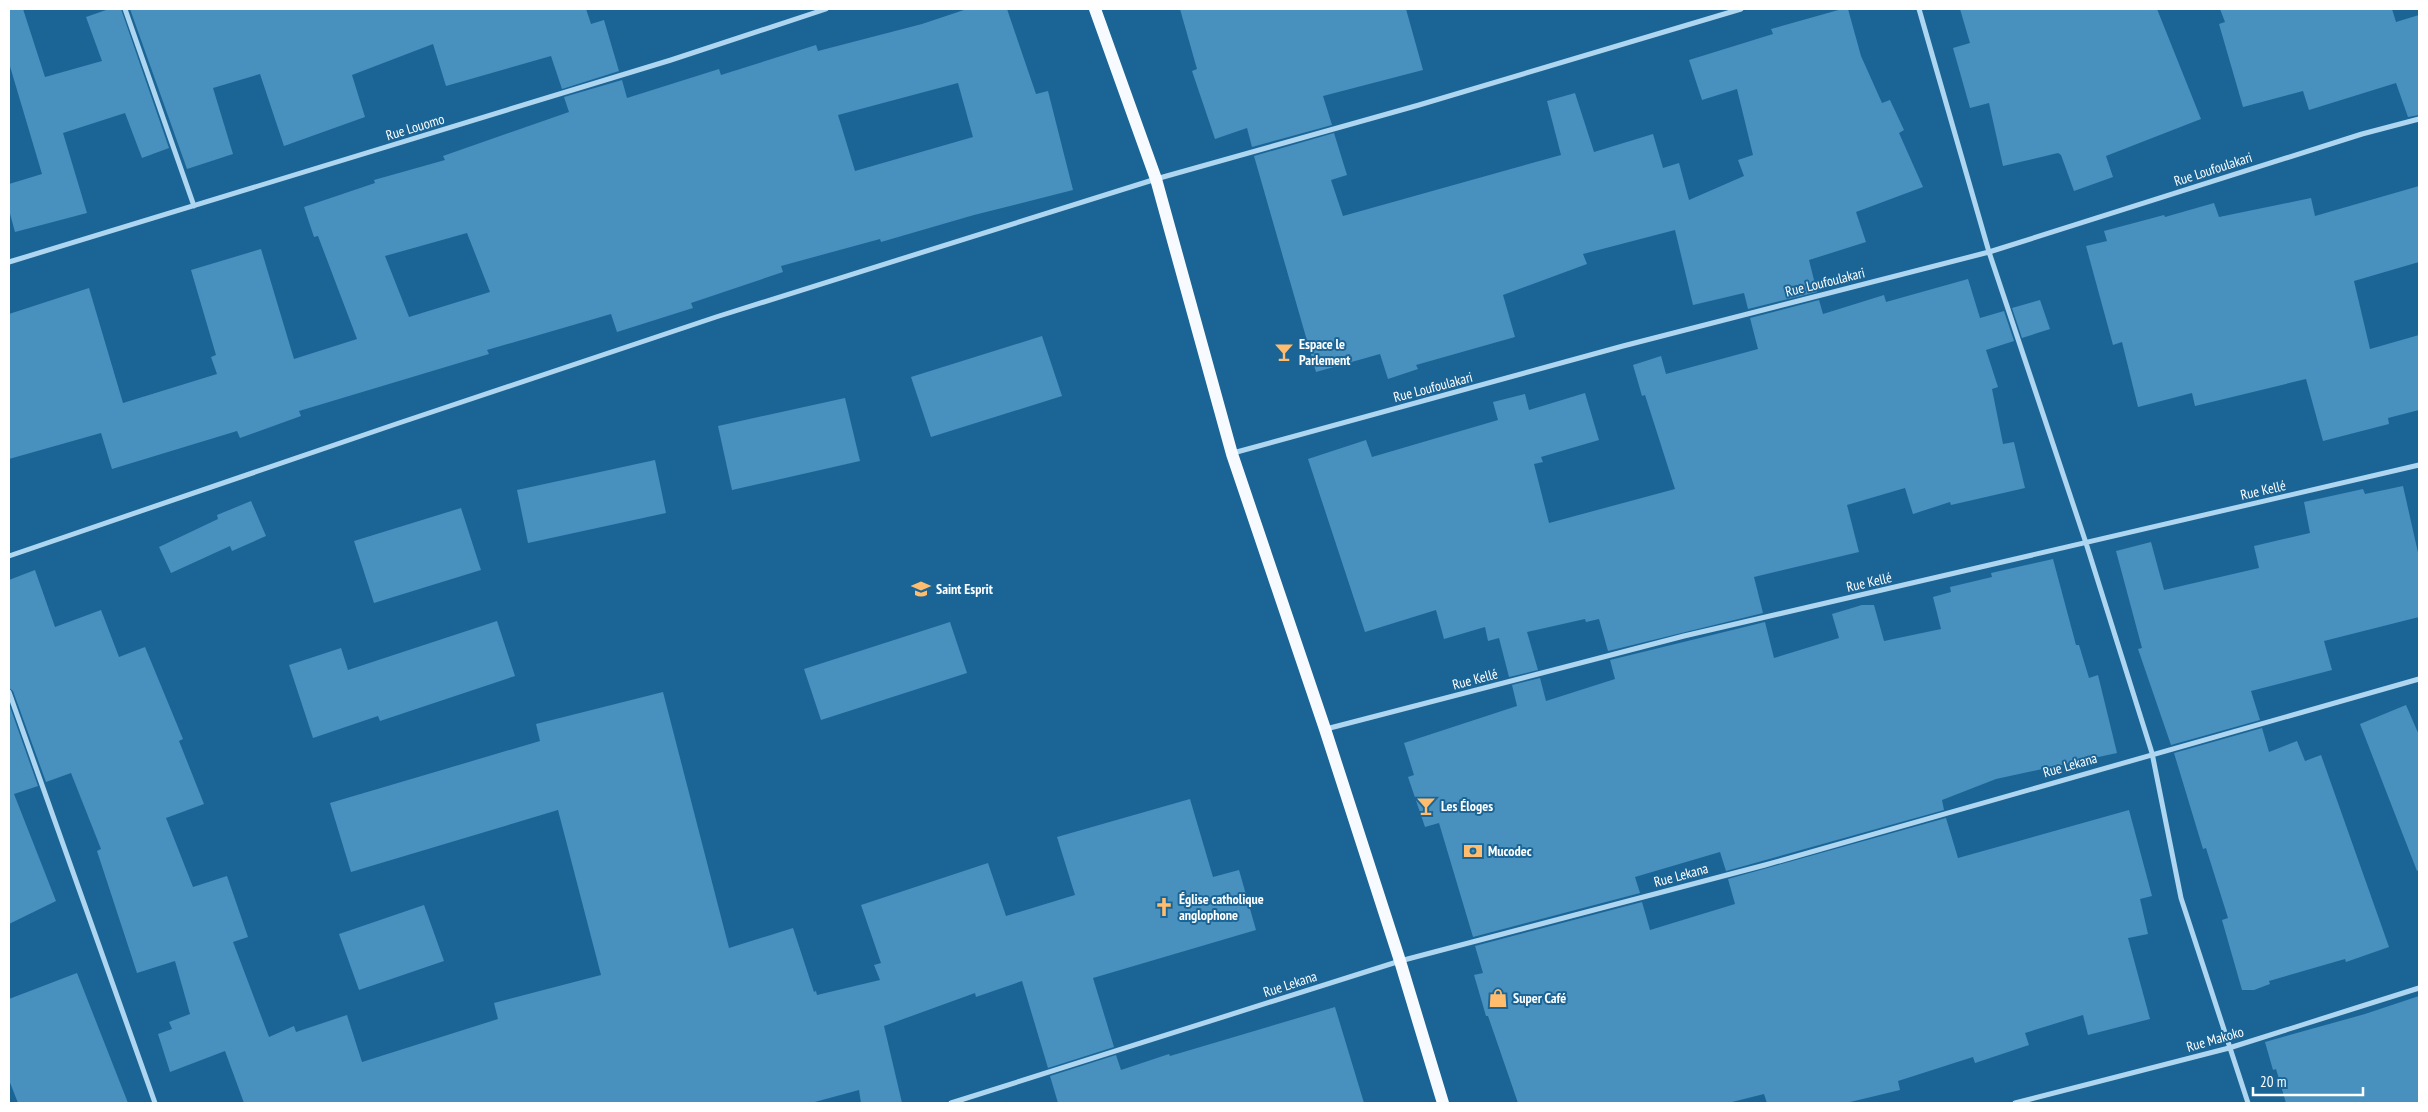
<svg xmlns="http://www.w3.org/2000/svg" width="2428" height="1112" font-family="'PT Sans Narrow',sans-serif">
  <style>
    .building { fill: #4890be; fill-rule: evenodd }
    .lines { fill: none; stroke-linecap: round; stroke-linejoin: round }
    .minor { stroke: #aed6f0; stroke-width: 5 }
    .primary { stroke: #f7fbff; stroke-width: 12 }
    .labels { text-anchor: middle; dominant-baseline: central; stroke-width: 4; stroke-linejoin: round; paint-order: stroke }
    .street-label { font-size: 14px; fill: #fff; stroke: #1b6596 }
    .poi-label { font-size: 14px; font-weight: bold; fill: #fff; stroke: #1b6596; text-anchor: start }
  </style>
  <rect width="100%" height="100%" fill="#1b6596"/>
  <path class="building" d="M 9,9 L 23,9 L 45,77 L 102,61 L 86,17 L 109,9 L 121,9 L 169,148 L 142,158 L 125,113 L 63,133 L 87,213 L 15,232 L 9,210 L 9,184 L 42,174 L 9,63 Z
    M 130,9 L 586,9 L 591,24 L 604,20 L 619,71 L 562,89 L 551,56 L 446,86 L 433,44 L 352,75 L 365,117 L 284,146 L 260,74 L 213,88 L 233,154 L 187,169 Z
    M 967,9 L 1007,9 L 1036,94 L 1048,91 L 1073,190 L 974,215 L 881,242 L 880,239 L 781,266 L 783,272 L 691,303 L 693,308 L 617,332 L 611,314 L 487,350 L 489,354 L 299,411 L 301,416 L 240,438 L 237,431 L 112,469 L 101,433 L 9,459 L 9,314 L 89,288 L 123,403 L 217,374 L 211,357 L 216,355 L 191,270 L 261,249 L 294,359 L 357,339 L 318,236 L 314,237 L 304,207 L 375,183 L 374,180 L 445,160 L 443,156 L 569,112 L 564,97 L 622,80 L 627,98 L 719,69 L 721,75 L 816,45 L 818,51 L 922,24 ZM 958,83 L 973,137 L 855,171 L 838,115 ZM 467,233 L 490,292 L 409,317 L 385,256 Z
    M 1180,9 L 1406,9 L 1423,70 L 1323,96 L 1332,125 L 1252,147 L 1247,128 L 1215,139 L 1192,71 L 1197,69 Z
    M 1842,9 L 1848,9 L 1861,56 L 1882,103 L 1890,100 L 1904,130 L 1899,133 L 1923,187 L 1856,212 L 1866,242 L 1809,260 L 1817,292 L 1748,309 L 1744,293 L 1693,305 L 1675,230 L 1583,254 L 1587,264 L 1503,295 L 1515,337 L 1416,365 L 1418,369 L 1388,379 L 1380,354 L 1316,372 L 1254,156 L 1334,133 L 1347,175 L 1331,180 L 1343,216 L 1561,155 L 1547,101 L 1575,93 L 1594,152 L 1653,134 L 1663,168 L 1679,163 L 1689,200 L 1744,176 L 1738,160 L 1753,155 L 1737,89 L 1702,100 L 1689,60 L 1773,34 L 1771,29 Z
    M 1960,9 L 2157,9 L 2201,119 L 2106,156 L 2113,177 L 2074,191 L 2061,155 L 2058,153 L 2003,166 L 1989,103 L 1970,108 L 1953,48 L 1970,43 Z
    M 2220,9 L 2392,9 L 2396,22 L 2419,15 L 2419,115 L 2408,117 L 2396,83 L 2309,110 L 2303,91 L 2243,107 L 2219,24 L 2225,22 Z
    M 2419,186 L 2419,262 L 2354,281 L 2370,349 L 2419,335 L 2419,410 L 2388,418 L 2389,424 L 2323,441 L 2306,379 L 2195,406 L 2192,393 L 2138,407 L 2122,342 L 2113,345 L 2086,246 L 2107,241 L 2104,231 L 2164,215 L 2165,217 L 2214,203 L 2219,217 L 2311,198 L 2315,216 Z
    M 1968,279 L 1980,318 L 2004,311 L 2014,341 L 1986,350 L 1998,387 L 1992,389 L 2003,444 L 2014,442 L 2025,488 L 1951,505 L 1950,502 L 1913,514 L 1905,488 L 1847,505 L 1859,552 L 1754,577 L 1763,613 L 1608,651 L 1599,619 L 1586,622 L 1585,619 L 1527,632 L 1538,670 L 1509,677 L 1499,638 L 1488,641 L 1485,627 L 1444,639 L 1436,610 L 1365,632 L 1308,459 L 1366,440 L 1372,457 L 1498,420 L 1493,402 L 1525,394 L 1529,410 L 1585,393 L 1599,440 L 1541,457 L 1543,462 L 1534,464 L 1549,523 L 1675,489 L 1645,395 L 1642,396 L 1633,365 L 1661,356 L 1666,374 L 1758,349 L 1750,318 L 1819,300 L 1823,314 L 1884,295 L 1886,302 Z
    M 2040,300 L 2050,329 L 2022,338 L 2012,308 Z
    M 1042,336 L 1062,396 L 931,437 L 911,377 Z
    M 845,398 L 860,461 L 732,490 L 718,426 Z
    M 655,460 L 666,513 L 528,543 L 517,490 Z
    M 2403,486 L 2419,557 L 2419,617 L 2324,641 L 2332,670 L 2251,691 L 2260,720 L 2171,745 L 2138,649 L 2142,648 L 2116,551 L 2151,542 L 2164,590 L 2259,568 L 2254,546 L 2310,533 L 2304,502 L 2363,489 L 2365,494 Z
    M 251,501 L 266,536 L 232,551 L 230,546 L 171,573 L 159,547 L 218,519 L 217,515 Z
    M 461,508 L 481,570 L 374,603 L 354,541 Z
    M 2053,559 L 2076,645 L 2079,645 L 2089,678 L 2098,675 L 2117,753 L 1996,779 L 1942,800 L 1944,810 L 1726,871 L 1720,852 L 1635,877 L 1640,893 L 1473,937 L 1439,823 L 1425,827 L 1408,777 L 1414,775 L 1404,743 L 1517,706 L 1512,685 L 1540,678 L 1546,701 L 1615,679 L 1610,660 L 1765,622 L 1774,658 L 1839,638 L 1832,614 L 1862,605 L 1874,605 L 1884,641 L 1941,629 L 1933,597 L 1951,592 L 1950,587 L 1992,577 L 1991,573 Z
    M 35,570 L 55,627 L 101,610 L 119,657 L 145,647 L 183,739 L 179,741 L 204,804 L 166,818 L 193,887 L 227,876 L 248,937 L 233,942 L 269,1037 L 294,1026 L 296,1032 L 347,1015 L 362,1062 L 498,1019 L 494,1003 L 601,975 L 558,810 L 351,872 L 330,803 L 540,741 L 536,724 L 663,692 L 729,948 L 793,928 L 814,992 L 816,991 L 817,995 L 880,980 L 874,965 L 881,963 L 861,905 L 988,863 L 1006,916 L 1075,895 L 1057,837 L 1190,799 L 1213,877 L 1239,870 L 1256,930 L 1093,978 L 1114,1047 L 1048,1068 L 1022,981 L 976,997 L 975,993 L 884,1026 L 902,1103 L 861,1103 L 859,1090 L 811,1103 L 244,1103 L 225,1051 L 170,1072 L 158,1034 L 172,1029 L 169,1022 L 190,1014 L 175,961 L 137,973 L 97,851 L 101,849 L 71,773 L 46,782 L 13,691 L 9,688 L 9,580 Z
    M 497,621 L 515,676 L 380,721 L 378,716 L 313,738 L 289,665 L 341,648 L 348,670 Z
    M 950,622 L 967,673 L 821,720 L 804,669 Z
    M 9,704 L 38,786 L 14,794 L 56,901 L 9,924 Z
    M 2406,705 L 2419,735 L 2419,870 L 2417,871 L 2360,724 Z
    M 2262,728 L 2269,752 L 2297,741 L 2305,761 L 2321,755 L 2389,947 L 2346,962 L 2345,959 L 2269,981 L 2270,984 L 2254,990 L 2242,990 L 2222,920 L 2228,918 L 2206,848 L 2203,849 L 2174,753 Z
    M 2129,810 L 2152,896 L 2140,899 L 2148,934 L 2128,938 L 2150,1019 L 2088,1035 L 2083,1015 L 2025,1033 L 2029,1045 L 1975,1063 L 1973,1057 L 1898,1081 L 1900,1090 L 1846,1103 L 1767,1103 L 1764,1094 L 1728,1103 L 1518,1103 L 1488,1016 L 1486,1016 L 1474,975 L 1483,973 L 1475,946 L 1642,902 L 1650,930 L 1735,904 L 1728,879 L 1946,818 L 1958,858 Z
    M 424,905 L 444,961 L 359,990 L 339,934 Z
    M 77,973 L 128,1103 L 18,1103 L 9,1080 L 9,999 Z
    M 2419,996 L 2419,1103 L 2286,1103 L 2276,1069 L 2273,1070 L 2265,1042 L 2365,1014 Z
    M 1335,1007 L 1364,1103 L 1058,1103 L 1050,1076 L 1116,1055 L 1121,1070 L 1169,1054 L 1170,1056 Z"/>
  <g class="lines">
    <path class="minor" d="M 125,9 L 194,206
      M 1919,9 L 1989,252 L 2086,543 L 2152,753 L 2181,898 L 2248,1103
      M 9,262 L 671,60 L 826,9
      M 1233,453 L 1623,346 L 1989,252 L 2362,134 L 2419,119
      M 9,556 L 396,424 L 716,317 L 1156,179 L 1419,105 L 1741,9
      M 9,692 L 155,1103
      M 1326,729 L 1684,636 L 2419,465
      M 951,1103 L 1400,961 L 1765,865 L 2419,679
      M 2015,1103 L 2229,1048 L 2419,988"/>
    <path class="primary" d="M 1095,9 L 1156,179 L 1232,454 L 1325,729 L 1400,961 L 1443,1103"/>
  </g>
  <defs>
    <g id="bar-bare" transform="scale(1.5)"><path d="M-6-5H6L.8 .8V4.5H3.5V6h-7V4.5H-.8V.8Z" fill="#ffbd6d" stroke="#1b6596" stroke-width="2.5" paint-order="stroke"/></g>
    <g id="school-bare" transform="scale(1.5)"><path d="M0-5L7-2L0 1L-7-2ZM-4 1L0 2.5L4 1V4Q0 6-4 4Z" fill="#ffbd6d" stroke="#1b6596" stroke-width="2.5" paint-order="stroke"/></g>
    <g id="bank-bare" transform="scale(1.5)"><path d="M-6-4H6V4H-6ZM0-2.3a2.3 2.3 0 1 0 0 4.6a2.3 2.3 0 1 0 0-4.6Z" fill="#ffbd6d" stroke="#1b6596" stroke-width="2.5" paint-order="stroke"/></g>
    <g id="church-bare" transform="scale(1.5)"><path d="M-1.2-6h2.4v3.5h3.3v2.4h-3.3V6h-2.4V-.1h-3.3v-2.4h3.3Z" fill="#ffbd6d" stroke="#1b6596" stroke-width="2.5" paint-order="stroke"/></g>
    <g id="shop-bare" transform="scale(1.5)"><path d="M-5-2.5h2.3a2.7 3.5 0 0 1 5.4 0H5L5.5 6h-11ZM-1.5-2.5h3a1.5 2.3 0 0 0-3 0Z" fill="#ffbd6d" stroke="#1b6596" stroke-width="2.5" paint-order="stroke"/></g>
  </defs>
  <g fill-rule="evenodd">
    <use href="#bar-bare" x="1284" y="352"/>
    <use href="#school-bare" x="921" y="589"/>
    <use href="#bar-bare" x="1426" y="806"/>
    <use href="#bank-bare" x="1473" y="851"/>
    <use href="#church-bare" x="1164" y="907"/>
    <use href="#shop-bare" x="1498" y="998"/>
  </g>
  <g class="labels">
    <g class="street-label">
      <text transform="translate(415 127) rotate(-17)">Rue Louomo</text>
      <text transform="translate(2213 169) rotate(-18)">Rue Loufoulakari</text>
      <text transform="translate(1825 282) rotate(-14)">Rue Loufoulakari</text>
      <text transform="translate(1433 387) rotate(-15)">Rue Loufoulakari</text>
      <text transform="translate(2263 490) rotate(-13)">Rue Kellé</text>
      <text transform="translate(1869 582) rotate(-13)">Rue Kellé</text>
      <text transform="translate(1475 679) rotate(-15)">Rue Kellé</text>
      <text transform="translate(2070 765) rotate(-16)">Rue Lekana</text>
      <text transform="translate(1681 875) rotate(-15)">Rue Lekana</text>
      <text transform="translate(1290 984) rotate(-18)">Rue Lekana</text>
      <text transform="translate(2215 1039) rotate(-16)">Rue Makoko</text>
    </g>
    <g class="poi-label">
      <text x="1299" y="344">Espace le<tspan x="1299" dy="16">Parlement</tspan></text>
      <text x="936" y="589">Saint Esprit</text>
      <text x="1441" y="806">Les Éloges</text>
      <text x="1488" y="851">Mucodec</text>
      <text x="1179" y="899">Église catholique<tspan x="1179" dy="16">anglophone</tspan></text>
      <text x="1513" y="998">Super Café</text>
    </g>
  </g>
  <rect width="2428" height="1112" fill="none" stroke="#ffffff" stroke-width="20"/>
  <path d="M2253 1087v8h110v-8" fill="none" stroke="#ffffff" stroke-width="2.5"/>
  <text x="2260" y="1087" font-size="15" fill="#ffffff" stroke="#1b6596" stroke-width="4" paint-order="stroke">20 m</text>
</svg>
